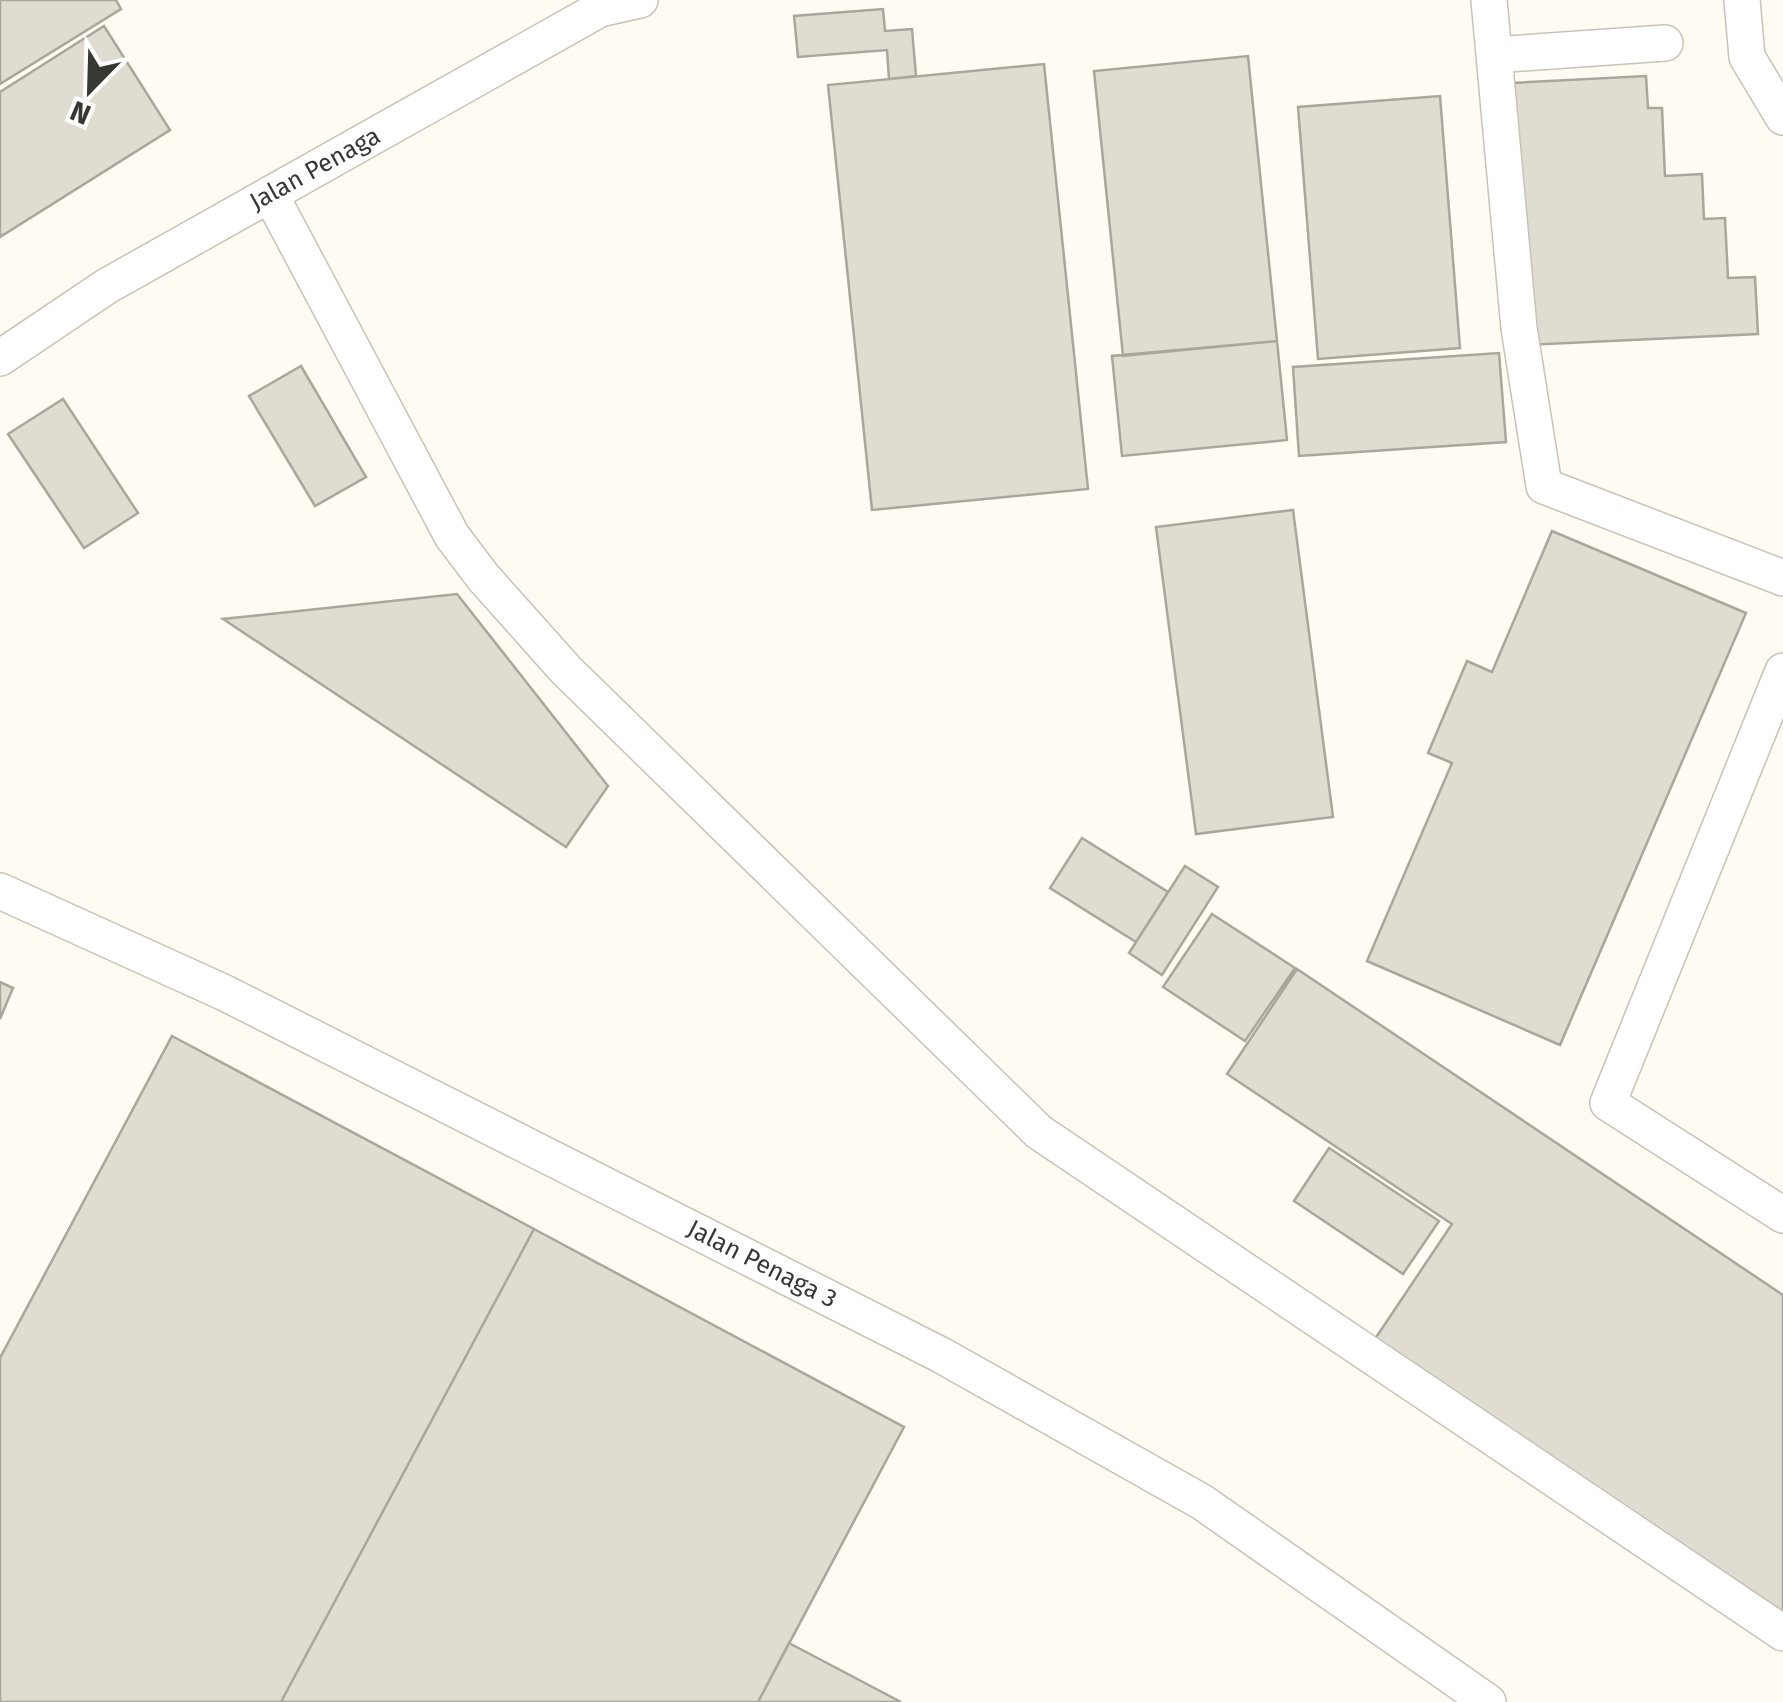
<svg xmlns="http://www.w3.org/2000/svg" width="1783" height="1702" font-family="'Fira Sans',sans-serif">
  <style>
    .building { fill: #e1dcd1; stroke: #aba69b; stroke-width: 2.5 }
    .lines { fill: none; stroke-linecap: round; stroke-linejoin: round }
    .minor-casing { stroke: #c7c3b8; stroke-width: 38 }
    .minor { stroke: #fff; stroke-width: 35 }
    .labels { text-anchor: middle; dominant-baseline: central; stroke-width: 8; stroke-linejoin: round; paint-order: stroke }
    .street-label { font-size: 25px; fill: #393733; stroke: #fff }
  </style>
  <rect width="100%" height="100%" fill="#fffbf2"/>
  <path class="building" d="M 0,0 L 116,0 L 121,9 L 0,84 Z
    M 883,9 L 885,31 L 912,29 L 916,76 L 889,79 L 887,50 L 798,57 L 794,16 Z
    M 104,26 L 170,130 L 0,237 L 0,92 Z
    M 1248,56 L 1277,341 L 1123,356 L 1094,71 Z
    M 1044,64 L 1088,489 L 872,510 L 828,85 Z
    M 1646,76 L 1648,108 L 1662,108 L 1665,176 L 1702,174 L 1704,219 L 1725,218 L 1728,278 L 1755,277 L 1758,334 L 1526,345 L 1512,83 Z
    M 1440,96 L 1460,348 L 1318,359 L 1298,107 Z
    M 1277,341 L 1287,440 L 1122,456 L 1112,356 Z
    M 1499,353 L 1506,442 L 1299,456 L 1293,367 Z
    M 301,366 L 366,477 L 315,506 L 249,396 Z
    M 63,399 L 138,513 L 84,548 L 8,434 Z
    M 1293,510 L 1333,817 L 1196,834 L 1156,527 Z
    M 1552,531 L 1746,613 L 1560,1045 L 1367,961 L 1452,763 L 1428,753 L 1467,661 L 1492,672 Z
    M 457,594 L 608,786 L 566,847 L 223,619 Z
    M 1082,838 L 1168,892 L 1136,942 L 1050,888 Z
    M 1185,866 L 1218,887 L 1162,975 L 1129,953 Z
    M 1212,914 L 1295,968 L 1245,1041 L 1163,987 Z
    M 1297,969 L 1783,1295 L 1783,1612 L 1375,1339 L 1452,1224 L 1227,1074 Z
    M 0,982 L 13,988 L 0,1019 Z
    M 172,1036 L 534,1229 L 281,1702 L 0,1702 L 0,1358 Z
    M 1329,1148 L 1439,1221 L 1403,1274 L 1294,1201 Z
    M 534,1229 L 904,1427 L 758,1702 L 281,1702 Z
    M 789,1643 L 901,1702 L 758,1702 Z"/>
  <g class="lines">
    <g class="minor-casing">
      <path id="minor" d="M 1489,0 L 1519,328 L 1544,486 L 1783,578
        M 1742,0 L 1747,57 L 1783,117
        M 1494,55 L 1665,43
        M 270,194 L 452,536 L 483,577 L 565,669 L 1039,1132 L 1783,1633
        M 0,358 L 107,286 L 600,9 L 640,0
        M 1783,671 L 1608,1103 L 1783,1215
        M 0,891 L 225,993 L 941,1355 L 1202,1502 L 1488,1702"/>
    </g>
    <use href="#minor" class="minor"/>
  </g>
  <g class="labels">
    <g class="street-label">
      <text transform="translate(315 169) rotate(-29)">Jalan Penaga</text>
      <text transform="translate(762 1264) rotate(27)">Jalan Penaga 3</text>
    </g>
  </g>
  <g transform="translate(90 90) rotate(203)" stroke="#ffffff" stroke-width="8" paint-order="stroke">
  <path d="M0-8L18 38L0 25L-18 38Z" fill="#393733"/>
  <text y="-15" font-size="28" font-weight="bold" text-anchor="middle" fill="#393733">N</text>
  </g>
</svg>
